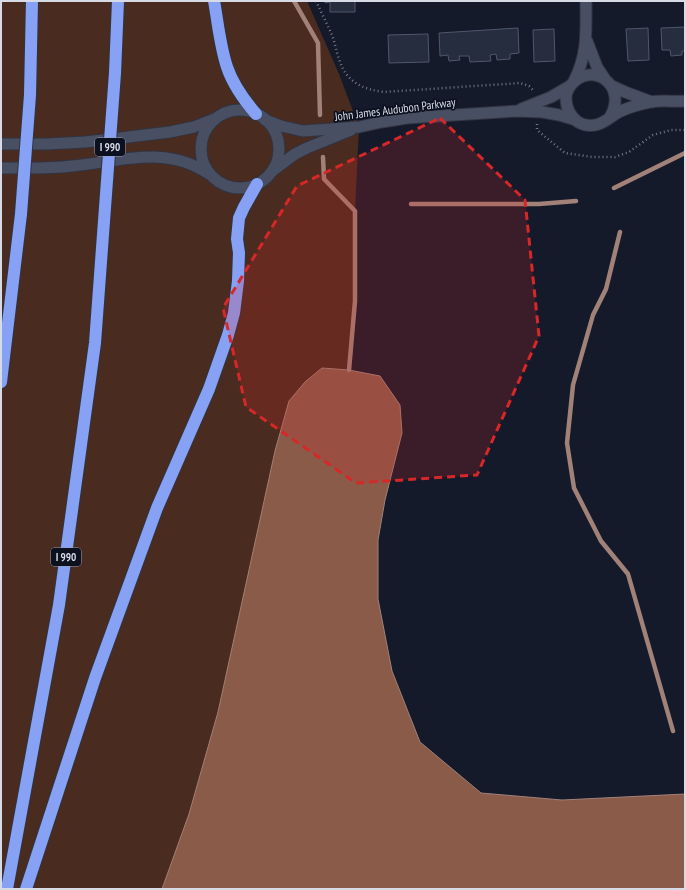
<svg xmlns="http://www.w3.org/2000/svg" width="686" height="890" font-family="'PT Sans Narrow',sans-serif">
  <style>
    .green { fill: #4a2b1f }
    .water { fill: #8a5b49; stroke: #a18178 }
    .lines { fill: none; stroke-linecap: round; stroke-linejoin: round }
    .stream { stroke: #a18178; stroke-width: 4.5 }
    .building { fill: #262d3e; stroke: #50576b }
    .minor-casing { stroke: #313441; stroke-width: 13 }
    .secondary-casing { stroke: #313441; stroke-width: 13 }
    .motorway-casing { stroke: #313441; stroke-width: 14 }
    .path { stroke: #727785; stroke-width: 2.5; stroke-dasharray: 1 3; stroke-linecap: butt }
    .minor { stroke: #484f62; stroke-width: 11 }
    .secondary { stroke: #484f62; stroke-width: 11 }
    .motorway { stroke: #87a2f4; stroke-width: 12 }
    .motorway-bridge-casing { stroke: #313441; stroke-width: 14; stroke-linecap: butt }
    .motorway-bridge { stroke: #87a2f4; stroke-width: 12 }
    .marked { fill: #d62828; fill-opacity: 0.2; stroke: #d62828; stroke-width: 3; stroke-dasharray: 8 5; stroke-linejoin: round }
    .labels { text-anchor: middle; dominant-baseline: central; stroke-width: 3.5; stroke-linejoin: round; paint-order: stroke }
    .shield { fill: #0c1120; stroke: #999eab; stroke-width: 1 }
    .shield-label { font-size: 11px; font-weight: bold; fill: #d6dbe6 }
    .street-label { font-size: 12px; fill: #d6dbe6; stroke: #0c1120 }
  </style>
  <rect width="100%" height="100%" fill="#141a2a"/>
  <path class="green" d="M 1,1 L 307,1 L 339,74 L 359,127 L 355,211 L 355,301 L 349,370 L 322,368 L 275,452 L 218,712 L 189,814 L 162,889 L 1,889 Z"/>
  <path class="water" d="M 322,368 L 349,370 L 380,376 L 400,405 L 402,433 L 385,500 L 378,540 L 378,599 L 392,671 L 420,742 L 481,793 L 562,800 L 685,794 L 685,889 L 162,889 L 189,814 L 218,712 L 275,451 L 289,401 L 305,382 Z"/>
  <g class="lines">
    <path class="stream" d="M 294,1 L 318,43 L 320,115
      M 323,157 L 324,179 L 355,211 L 355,301 L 349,370
      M 614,188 L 685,153
      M 411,204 L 539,204 L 576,201
      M 620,232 L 606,289 L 593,315 L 573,385 L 567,443 L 574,488 L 601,541 L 628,574 L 673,731"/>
  </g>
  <path class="building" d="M 325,1 L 355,1 L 355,12 L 330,12 L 330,2 L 325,3 Z
    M 685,27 L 685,51 L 682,51 L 682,55 L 671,56 L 670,50 L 662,50 L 661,28 Z
    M 518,28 L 519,53 L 510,54 L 510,59 L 497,60 L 496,54 L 490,55 L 491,61 L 470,62 L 469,56 L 459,56 L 460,60 L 449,61 L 448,55 L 440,56 L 439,33 Z
    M 648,28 L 649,60 L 628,61 L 626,29 Z
    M 554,29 L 555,61 L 534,62 L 533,30 Z
    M 428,34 L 429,62 L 389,63 L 388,35 Z"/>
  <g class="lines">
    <g class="minor-casing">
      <path id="minor" d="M 587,41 L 597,67 L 605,79
        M 574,81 C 588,54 586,31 586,1
        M 612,86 L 625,92 L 652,102
        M 521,109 L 551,97 L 570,86
        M 610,117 C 629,85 591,60 571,85 C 568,89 566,93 566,98 C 566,108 570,116 578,122 C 583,125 590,126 595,125 C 604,124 611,116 619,112 C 629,107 641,104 651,102 C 662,100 674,102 685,101
        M 265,120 L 281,126 L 303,131 L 359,127 L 382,122 L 407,118 L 517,111 L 542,112 L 559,115 L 576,120
        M 272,171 L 295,154 L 307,148 L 351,130"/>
    </g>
    <g class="secondary-casing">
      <path id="secondary" d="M201 149a39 39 0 1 1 78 0a39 39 0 1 1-78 0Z
        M 1,144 L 47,144 L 85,142 L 112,139 L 170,132 L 194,127 L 214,119
        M 1,168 C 25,168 48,169 72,166 C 118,162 166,144 209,174"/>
    </g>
    <g class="motorway-casing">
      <path id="motorway" d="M 214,1 C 218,23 220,46 227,67 C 233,85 244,100 256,114
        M 115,73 L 118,1
        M 30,95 L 32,1
        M 1,382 L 21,214
        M 7,889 L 59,605 L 95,343 L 104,221
        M 26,889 L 95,678 L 157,508 L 209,389 L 228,335 L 234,313 L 238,281 L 239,253 L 237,239 L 239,218 L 244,207 L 257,184"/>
    </g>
    <path class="path" d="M 316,1 C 321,12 327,24 332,35 C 335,43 336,51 339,59 C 346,82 362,89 384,92 L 520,83 L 529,86 L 534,91
      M 537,124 L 537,130 L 565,153 L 592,157 L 615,157 L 629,152 L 653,135 L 671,130 L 685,130"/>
    <use href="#minor" class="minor"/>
    <use href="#secondary" class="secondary"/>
    <use href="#motorway" class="motorway"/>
    <g class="motorway-bridge-casing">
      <path id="motorway-bridge" d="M 21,214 L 30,95
        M 104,221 L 115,73"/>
    </g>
    <use href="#motorway-bridge" class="motorway-bridge"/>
  </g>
  <path class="marked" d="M 440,118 L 525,200 L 539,336 L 477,475 L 356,483 L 246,407 L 223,308 L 297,186 Z"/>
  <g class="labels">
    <g class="shield">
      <rect x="95" y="138" width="30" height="18" rx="3"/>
      <rect x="51" y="548" width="30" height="18" rx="3"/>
    </g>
    <g class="shield-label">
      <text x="110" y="147">I 990</text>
      <text x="66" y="557">I 990</text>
    </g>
    <g class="street-label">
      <text transform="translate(395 109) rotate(-7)">John James Audubon Parkway</text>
    </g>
  </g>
  <rect width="686" height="890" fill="none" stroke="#d6dbe6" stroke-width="4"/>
</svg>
